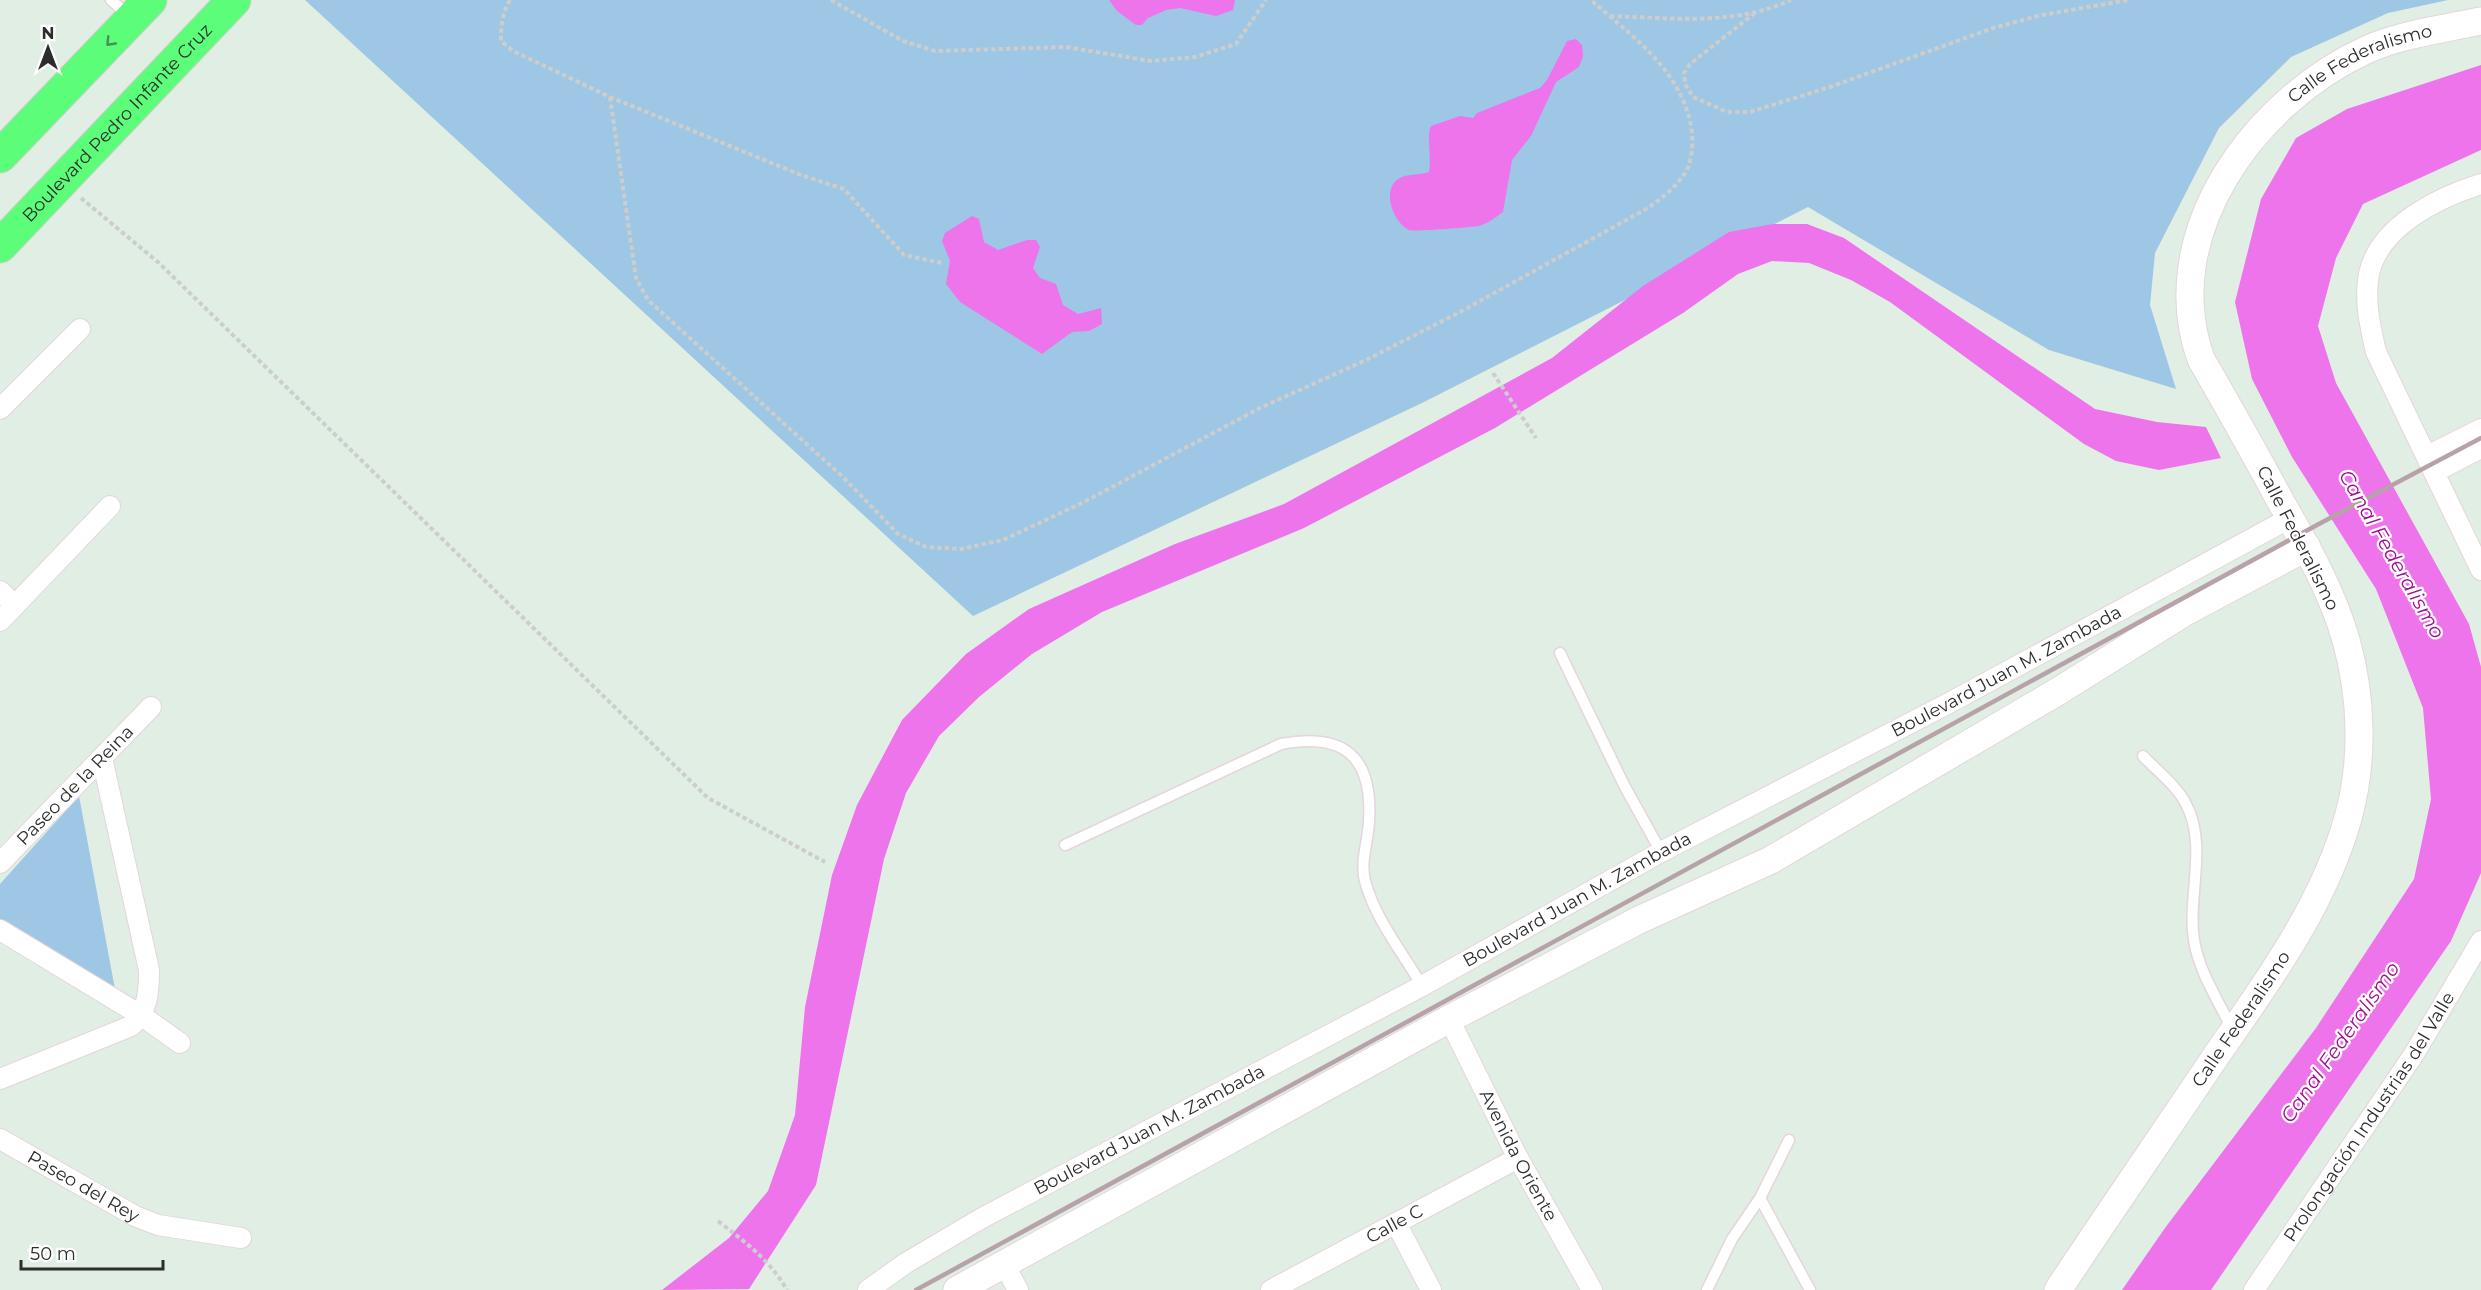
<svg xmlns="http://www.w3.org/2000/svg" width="2481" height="1290" font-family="Montserrat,sans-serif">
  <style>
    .green { fill: #9dc7e4 }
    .water { fill: #ee74ec }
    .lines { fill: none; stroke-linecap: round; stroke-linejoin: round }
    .lane-casing { stroke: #e5d5dc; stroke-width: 13 }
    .street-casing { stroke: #e5d5dc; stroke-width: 22 }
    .secondary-casing { stroke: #e5d5dc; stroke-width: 29 }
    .highway-casing { stroke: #cdcdcd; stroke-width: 35 }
    .path { stroke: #cdcdcd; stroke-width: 4; stroke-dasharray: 4.5 3; stroke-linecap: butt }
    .lane { stroke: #fff; stroke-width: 10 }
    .street { stroke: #fff; stroke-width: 20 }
    .secondary { stroke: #fff; stroke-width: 27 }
    .highway { stroke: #5cfd79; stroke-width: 33 }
    .rail { stroke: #b7a2aa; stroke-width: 4.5 }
    .oneway { stroke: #449553 }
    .labels { text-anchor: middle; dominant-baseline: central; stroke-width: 4.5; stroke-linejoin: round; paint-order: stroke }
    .street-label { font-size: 18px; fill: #2d2d2d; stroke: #fff }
    .water-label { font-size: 20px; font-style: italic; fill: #9f0f92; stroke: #fff }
  </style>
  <rect width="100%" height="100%" fill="#e0eee4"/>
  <path class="green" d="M 305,0 L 2448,0 L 2388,13 L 2291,57 L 2219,128 L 2155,253 L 2150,305 L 2176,389 L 2049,350 L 1808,207 L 1424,402 L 973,616 Z
    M 79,796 L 117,1000 L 0,926 L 0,884 Z"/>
  <path class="water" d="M 1109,0 L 1235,0 L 1233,10 L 1216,16 L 1180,8 L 1166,10 L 1148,18 L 1142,25 L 1136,25 L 1117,11 Z
    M 1576,39 L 1582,45 L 1583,56 L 1579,67 L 1556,82 L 1531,136 L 1512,160 L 1503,212 C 1495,218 1488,223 1479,226 C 1472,227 1413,232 1409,230 C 1393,223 1379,186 1402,177 C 1408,174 1420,175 1429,172 C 1432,156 1426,137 1431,126 L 1460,116 L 1473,118 L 1477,113 L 1540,88 L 1547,80 L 1567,41 Z
    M 2481,65 L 2481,150 L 2363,204 L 2336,258 L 2318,326 L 2336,383 L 2469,624 L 2481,667 L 2481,873 L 2451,941 L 2211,1290 L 2122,1290 L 2165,1228 L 2316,1028 L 2414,879 L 2431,799 L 2423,708 L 2376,589 L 2292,457 L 2252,379 L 2235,302 L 2261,199 L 2296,138 L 2347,109 Z
    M 972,216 L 979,219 L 984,242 L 998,250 L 1027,240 L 1036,240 L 1040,247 L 1033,268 L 1040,278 L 1056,284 L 1063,305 L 1078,314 L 1101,308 L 1102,324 L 1089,331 L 1072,332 L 1042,354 L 960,302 L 946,284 L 950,261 L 942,241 L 945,233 Z
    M 1773,224 L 1807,224 L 1844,238 L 2095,409 L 2157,422 L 2206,427 L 2221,458 L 2159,470 L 2116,461 L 2084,444 L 1890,302 L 1851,280 L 1809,263 L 1772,261 L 1738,274 L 1683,313 L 1495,428 L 1304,528 L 1102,612 L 1032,654 L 979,697 L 939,736 L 906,793 L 884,859 L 816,1185 L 749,1289 L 662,1290 L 729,1238 L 768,1191 L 795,1115 L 805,1007 L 832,875 L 857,805 L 902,720 L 966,654 L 1029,609 L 1175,544 L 1284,504 L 1552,358 L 1643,286 L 1729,232 Z"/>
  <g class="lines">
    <g class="lane-casing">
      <path id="lane" d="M 111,0 L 130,17
        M 1560,653 L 1624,785 L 1661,852
        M 2143,756 C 2157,771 2177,786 2186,804 C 2208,845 2187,897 2194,940 C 2199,972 2218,1000 2232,1029
        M 1065,845 L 1281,744 C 1345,732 1373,757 1369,822 C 1368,842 1360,861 1365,881 C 1375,919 1403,953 1422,986
        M 1760,1198 L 1810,1290
        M 1707,1290 L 1732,1239 L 1760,1198 L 1789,1140"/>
    </g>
    <g class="street-casing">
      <g id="street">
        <path d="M 2481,184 C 2439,197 2379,226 2369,274 C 2364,300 2370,326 2376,352 L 2481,570"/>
        <path d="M 0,409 L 80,329"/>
        <path d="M 2427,456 L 2481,429"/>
        <path d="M 2434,472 L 2481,448"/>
        <path d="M 0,591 L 15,605"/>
        <path d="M 0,621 L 110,506"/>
        <path id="s1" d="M 0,863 L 151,707"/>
        <path d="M 0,930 L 142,1016 L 180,1043"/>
        <path id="s2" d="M 1449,1019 L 1518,1158 L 1592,1290"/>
        <path d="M 0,1079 L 131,1026 C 148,1011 149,992 149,970 L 102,758"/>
        <path id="s3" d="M 0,1139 L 135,1216 L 158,1225 L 241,1238"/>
        <path d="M 1396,1223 L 1431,1290"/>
        <path d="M 1004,1264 L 1018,1290"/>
        <path id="s4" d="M 868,1290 L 906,1263 L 982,1218 L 1422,986 L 1661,852 L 1951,702 L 2290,518"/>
        <path id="s5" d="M 1271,1290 L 1518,1158"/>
        <path id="s6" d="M 2254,1290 L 2414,1054 L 2481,941"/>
      </g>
    </g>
    <g class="secondary-casing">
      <g id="secondary">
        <path d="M 957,1290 L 1449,1019 L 1639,920 L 1771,860 L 2057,692 L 2185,612 L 2307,547"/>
        <path id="s7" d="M 2058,1290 C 2111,1210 2165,1132 2218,1053 C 2269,980 2324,904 2348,818 C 2364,761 2362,697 2346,640 C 2332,591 2306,546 2281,502 C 2255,454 2228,406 2201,359 C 2156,234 2255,101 2366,50 C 2401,34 2444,29 2481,21"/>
      </g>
    </g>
    <g class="highway-casing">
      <g id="highway">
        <path d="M 0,156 L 150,0"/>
        <path id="s8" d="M 0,246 L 234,0"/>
      </g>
    </g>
    <path class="path" d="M 510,0 C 502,14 501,25 501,41 L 513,51 L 610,97 L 801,175 L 844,189 L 904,255 L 942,263
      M 831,0 L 903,41 L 935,51 L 1066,47 L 1151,61 L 1195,57 L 1236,44 L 1266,0
      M 1755,13 L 1690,64 L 1684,73 L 1685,84 L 1693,97 L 1727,112 L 1750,112 L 1830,87 L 1993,28 L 2042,15 L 2128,0
      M 1610,16 C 1671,18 1735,26 1791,0
      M 610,97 L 636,278 L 648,300 L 844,478 L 898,534 L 926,547 L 961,549 L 1003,540 L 1084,502 L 1260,408 L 1366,360 L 1460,312 L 1648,208 C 1661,199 1676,187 1685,173 C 1692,162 1693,146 1692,133 C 1685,73 1633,37 1591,0
      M 81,198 L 159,263 L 708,798 L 825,862
      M 1493,373 L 1536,438
      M 718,1221 C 746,1243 769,1259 787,1290"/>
    <use href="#lane" class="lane"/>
    <use href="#street" class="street"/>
    <use href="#secondary" class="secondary"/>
    <use href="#highway" class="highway"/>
    <path class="rail" d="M 916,1290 L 2317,525 L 2481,438"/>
  </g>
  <defs><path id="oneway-chevron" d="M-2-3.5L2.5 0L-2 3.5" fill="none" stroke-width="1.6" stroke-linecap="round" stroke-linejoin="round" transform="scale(1.5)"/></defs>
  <use class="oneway" href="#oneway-chevron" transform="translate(110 42) rotate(134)"/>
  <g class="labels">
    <g class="street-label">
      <text stroke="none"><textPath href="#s7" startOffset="1424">Calle Federalismo</textPath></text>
      <text stroke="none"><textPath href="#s8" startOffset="170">Boulevard Pedro Infante Cruz</textPath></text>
      <text transform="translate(2298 538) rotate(63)">Calle Federalismo</text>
      <text stroke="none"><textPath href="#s4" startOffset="1296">Boulevard Juan M. Zambada</textPath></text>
      <text stroke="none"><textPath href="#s1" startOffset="108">Paseo de la Reina</textPath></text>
      <text stroke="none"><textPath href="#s4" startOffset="810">Boulevard Juan M. Zambada</textPath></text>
      <text stroke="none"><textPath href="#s7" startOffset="327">Calle Federalismo</textPath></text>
      <text stroke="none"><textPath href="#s6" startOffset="208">Prolongación Industrias del Valle</textPath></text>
      <text stroke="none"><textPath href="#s4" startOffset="324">Boulevard Juan M. Zambada</textPath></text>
      <text stroke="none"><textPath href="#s2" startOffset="153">Avenida Oriente</textPath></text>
      <text stroke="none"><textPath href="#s3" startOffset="96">Paseo del Rey</textPath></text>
      <text stroke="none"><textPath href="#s5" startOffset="140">Calle C</textPath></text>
    </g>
    <g class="water-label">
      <text transform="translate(2392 554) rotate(60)">Canal Federalismo</text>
      <text transform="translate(2340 1042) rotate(-55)">Canal Federalismo</text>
    </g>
  </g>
  <g transform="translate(48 48)" stroke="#ffffff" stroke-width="4.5" paint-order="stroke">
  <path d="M0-4.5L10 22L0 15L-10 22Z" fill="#2d2d2d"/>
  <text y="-9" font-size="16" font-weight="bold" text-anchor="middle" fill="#2d2d2d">N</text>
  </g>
  <path d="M21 1260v9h142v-9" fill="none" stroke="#2d2d2d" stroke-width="3"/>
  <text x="30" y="1260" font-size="18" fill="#2d2d2d" stroke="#ffffff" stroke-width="4.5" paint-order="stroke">50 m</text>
</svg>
